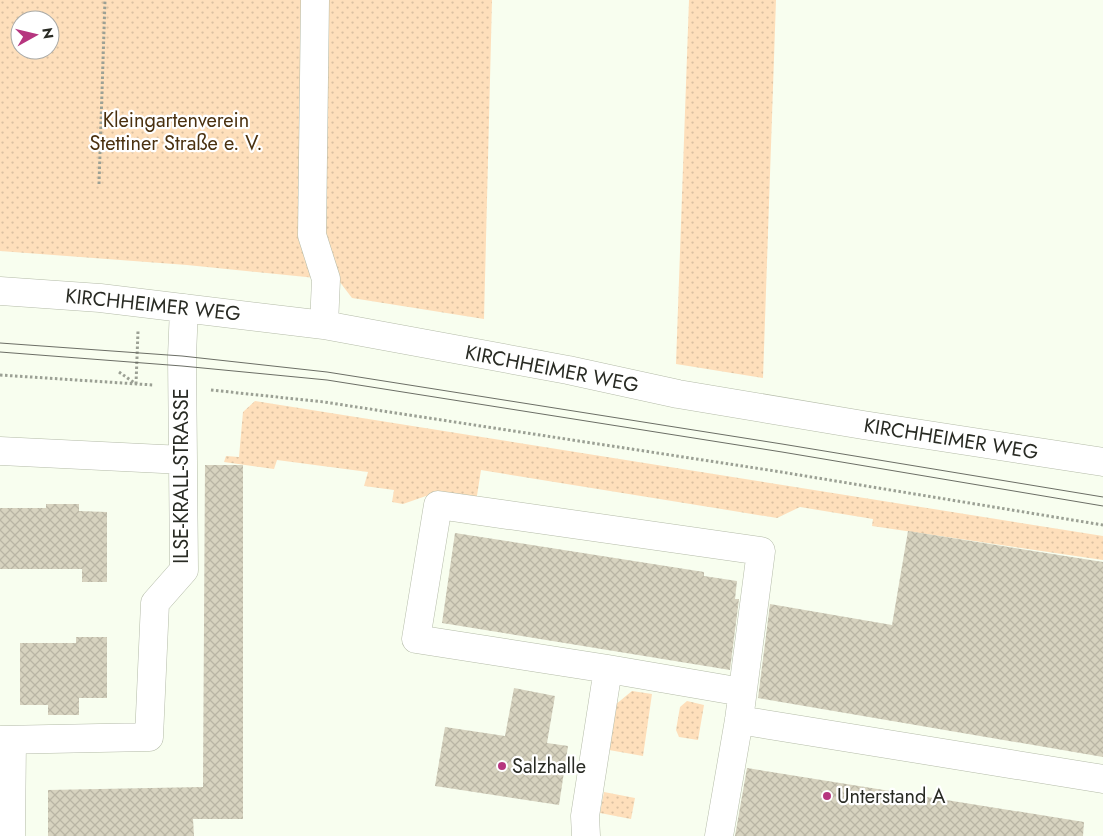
<svg xmlns="http://www.w3.org/2000/svg" width="1103" height="836" font-family="Jost,sans-serif">
  <style>
    .grass { fill: url(#grass-dots); fill-rule: evenodd }
    .building { fill: url(#building-cross-hatch) }
    .lines { fill: none; stroke-linecap: round; stroke-linejoin: round }
    .minor-casing { stroke: #b4bba8; stroke-width: 29 }
    .path { stroke: #9ba094; stroke-width: 3; stroke-dasharray: 2.5 2.5; stroke-linecap: butt }
    .minor { stroke: #fff; stroke-width: 28 }
    .tram { stroke: #6b6e65; stroke-width: 1 }
    .poi-dot { fill: #b6357f; stroke: #fff; stroke-width: 2 }
    .labels { text-anchor: middle; dominant-baseline: central; stroke-width: 4.5; stroke-linejoin: round; paint-order: stroke }
    .park-label { font-size: 20px; fill: #4a3110; stroke: #fff }
    .street-label { font-size: 20px; fill: #292b24; stroke: #fff }
    .poi-label { font-size: 20px; fill: #292b24; stroke: #fff; text-anchor: start }
  </style>
  <defs>
    <pattern id="grass-dots" width="8" height="8" patternUnits="userSpaceOnUse" patternTransform="scale(1.25)"><rect width="8" height="8" fill="#fedfbb"/><path d="M2 2h.1M6 6h.1" fill="none" stroke="#dac0a1" stroke-width="1.8" stroke-linecap="round"/></pattern>
    <pattern id="building-cross-hatch" width="8" height="8" patternUnits="userSpaceOnUse" patternTransform="scale(1.25)"><rect width="8" height="8" fill="#d7d3bf"/><path d="M0 0l8 8M0 8l8-8" fill="none" stroke="#b9b5a4"/></pattern>
  </defs>
  <rect width="100%" height="100%" fill="#f8feef"/>
  <path class="grass" d="M 0,0 L 315,0 L 326,279 L 187,265 L 0,251 ZM 20,20 L 50,20 L 50,50 L 20,50 Z
    M 325,0 L 492,0 L 484,319 L 352,298 L 336,277 L 321,227 Z
    M 689,0 L 776,0 L 763,378 L 676,364 Z
    M 255,401 L 1103,536 L 1103,560 L 872,526 L 873,519 L 800,507 L 777,518 L 481,470 L 476,502 L 426,496 L 403,504 L 392,502 L 394,490 L 364,486 L 368,472 L 277,460 L 274,469 L 224,462 L 226,456 L 239,457 L 243,412 Z
    M 632,691 L 652,694 L 643,756 L 609,750 L 615,705 Z
    M 687,701 L 704,705 L 698,740 L 679,737 L 676,730 L 680,707 Z
    M 604,792 L 635,798 L 631,819 L 600,813 Z"/>
  <path class="building" d="M 205,465 L 243,465 L 243,819 L 193,819 L 194,836 L 48,836 L 48,790 L 203,787 Z
    M 46,504 L 79,504 L 79,511 L 107,512 L 107,582 L 82,582 L 82,569 L 0,569 L 0,508 L 46,508 Z
    M 908,531 L 1103,562 L 1103,757 L 758,698 L 770,604 L 892,625 Z
    M 455,533 L 704,572 L 704,576 L 737,581 L 735,599 L 739,599 L 730,670 L 442,623 Z
    M 76,637 L 107,637 L 107,698 L 79,698 L 79,715 L 48,715 L 48,705 L 20,705 L 20,643 L 76,643 Z
    M 514,688 L 555,696 L 547,743 L 568,746 L 559,805 L 435,786 L 445,727 L 505,736 Z
    M 747,768 L 1084,822 L 1083,836 L 735,836 Z"/>
  <g class="lines">
    <g class="minor-casing">
      <path id="minor" d="M 315,0 L 312,235 L 326,279 L 324,325
        M 0,291 L 100,298 L 324,325 L 568,370 L 678,394 L 863,425 L 1103,462
        M 0,451 L 183,460
        M 739,720 L 1103,779
        M 0,740 L 149,737 L 155,603 L 184,570 L 182,356 L 184,308
        M 11,836 L 12,740
        M 586,836 L 585,816 L 608,669
        M 719,836 L 739,720 L 761,551 L 438,505 L 416,639 L 608,669 L 742,692"/>
    </g>
    <path class="path" d="M 99,184 L 105,0
      M 119,372 L 136,384
      M 0,375 L 153,385
      M 136,384 L 138,331
      M 211,390 L 324,402 L 775,471 L 1103,525"/>
    <use href="#minor" class="minor"/>
    <path class="tram" d="M 0,343 L 182,356 L 327,372 L 782,444 L 1103,497
      M 0,352 L 182,366 L 327,380 L 782,452 L 1103,506"/>
  </g>
  <g class="poi-dot">
    <circle cx="502" cy="766" r="5"/>
    <circle cx="827" cy="796" r="5"/>
  </g>
  <g class="labels">
    <g class="park-label">
      <text x="176" y="120">Kleingartenverein<tspan x="176" dy="23">Stettiner Straße e. V.</tspan></text>
    </g>
    <g class="street-label">
      <text transform="translate(153 305) rotate(6)">KIRCHHEIMER WEG</text>
      <text transform="translate(552 369) rotate(11)">KIRCHHEIMER WEG</text>
      <text transform="translate(951 439) rotate(9)">KIRCHHEIMER WEG</text>
      <text transform="translate(181 476) rotate(-90)">ILSE-KRALL-STRASSE</text>
    </g>
    <g class="poi-label">
      <text x="512" y="766">Salzhalle</text>
      <text x="837" y="796">Unterstand A</text>
    </g>
  </g>
  <g transform="translate(35 35) rotate(82)"><circle r="24" fill="#ffffff" stroke="#a9aaa7"/>
  <path d="M0-4L9 19L0 12L-9 19Z" fill="#b6357f"/>
  <text y="-8" font-size="14" font-weight="bold" text-anchor="middle" fill="#292b24">N</text>
  </g>
</svg>
